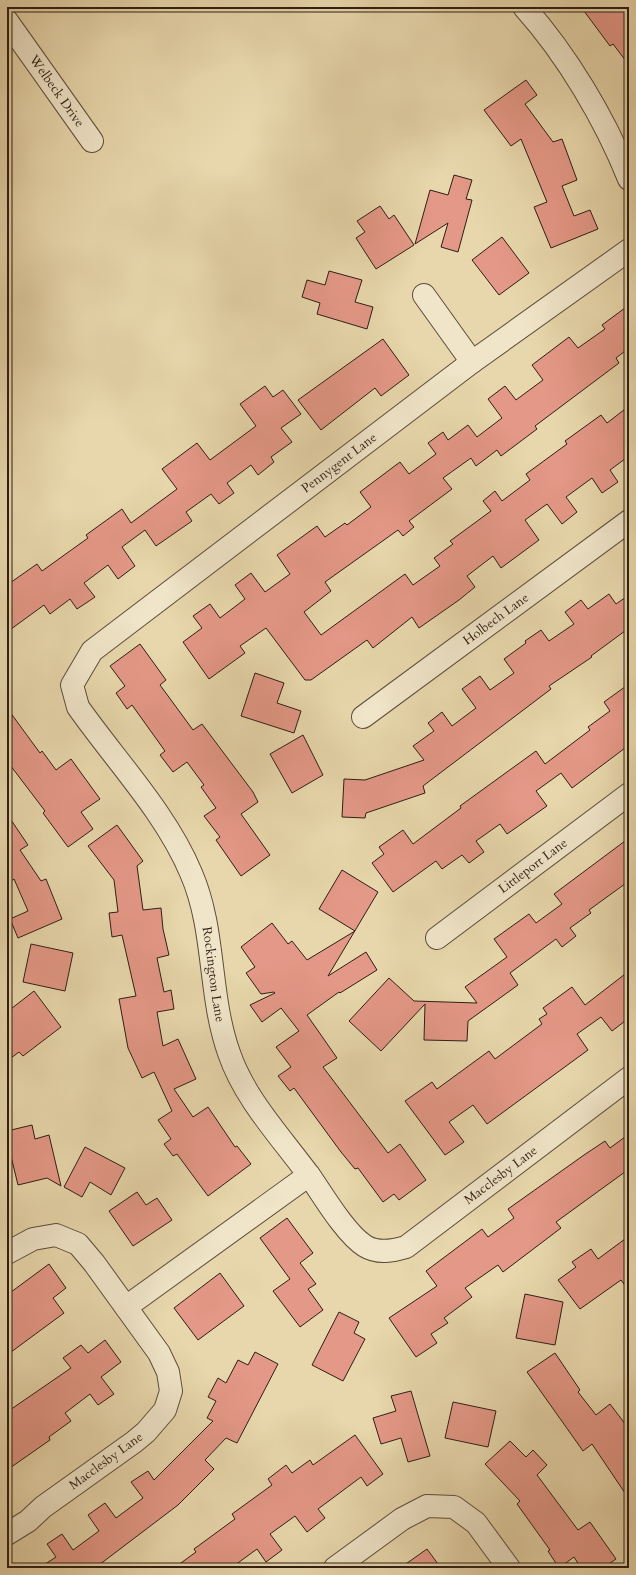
<svg xmlns="http://www.w3.org/2000/svg" width="636" height="1575" font-family="Cardo,serif">
  <style>
    .building { fill: #e49887; stroke: #2e1e14 }
    .lines { fill: none; stroke-linecap: round; stroke-linejoin: round }
    .minor-casing { stroke: #5c4c3a; stroke-width: 24 }
    .minor { stroke: #f0e5c9; stroke-width: 22 }
    .labels { text-anchor: middle; dominant-baseline: central; stroke-width: 3; stroke-linejoin: round; paint-order: stroke }
    .street-label { font-size: 13px; fill: #2e1e14; stroke: #f0e5c9 }
  </style>
  <rect width="100%" height="100%" fill="#e8d7ac"/>
  <filter id="stains"><feTurbulence type="fractalNoise" baseFrequency=".005" numOctaves="4"/><feColorMatrix values="0 0 0 0 .2 0 0 0 0 .09 0 0 0 0 .02 0 0 0 .5 -.17"/></filter>
  <radialGradient id="worn" r=".72"><stop offset=".6" stop-color="#630" stop-opacity="0"/><stop offset="1" stop-color="#630" stop-opacity=".3"/></radialGradient>
  <path class="building" d="M 581,7 L 624,7 L 629,14 L 629,65 L 613,44 L 610,46 Z
    M 526,80 L 537,95 L 525,104 L 553,142 L 562,139 L 577,180 L 562,186 L 574,216 L 590,210 L 598,229 L 551,248 L 534,207 L 547,202 L 521,139 L 511,146 L 484,110 Z
    M 454,175 L 472,180 L 466,199 L 472,200 L 458,252 L 441,247 L 448,223 L 415,244 L 430,190 L 448,195 Z
    M 380,206 L 389,219 L 394,215 L 414,245 L 376,269 L 356,238 L 365,232 L 357,221 Z
    M 502,237 L 529,273 L 499,295 L 472,260 Z
    M 329,271 L 362,280 L 355,302 L 373,307 L 367,329 L 317,314 L 320,303 L 302,297 L 307,280 L 325,285 Z
    M 629,305 L 629,348 L 616,358 L 619,363 L 535,426 L 537,429 L 501,456 L 497,450 L 476,466 L 471,458 L 443,478 L 452,489 L 409,521 L 414,527 L 403,536 L 398,530 L 325,582 L 331,591 L 304,612 L 321,635 L 405,574 L 413,585 L 440,566 L 434,558 L 453,544 L 450,541 L 491,511 L 483,501 L 495,491 L 502,501 L 530,480 L 526,474 L 567,444 L 565,441 L 601,415 L 607,423 L 629,406 L 629,456 L 610,470 L 618,482 L 602,493 L 592,478 L 566,497 L 577,512 L 562,524 L 547,504 L 525,520 L 539,540 L 501,568 L 493,556 L 467,576 L 475,587 L 459,600 L 419,628 L 412,617 L 373,648 L 367,640 L 311,680 L 305,680 L 266,628 L 240,646 L 245,653 L 209,679 L 183,642 L 202,628 L 193,616 L 210,604 L 220,618 L 245,599 L 235,585 L 251,573 L 265,592 L 290,574 L 277,555 L 317,526 L 325,537 L 345,523 L 347,525 L 371,507 L 360,492 L 400,462 L 409,474 L 436,454 L 428,443 L 443,432 L 448,440 L 468,425 L 477,437 L 502,418 L 488,399 L 505,386 L 516,400 L 543,380 L 532,365 L 569,337 L 578,348 L 605,329 L 602,325 Z
    M 383,339 L 409,375 L 381,396 L 375,388 L 321,430 L 298,400 Z
    M 265,386 L 273,397 L 283,390 L 301,414 L 281,428 L 292,442 L 271,457 L 274,462 L 258,475 L 251,465 L 227,483 L 234,493 L 219,504 L 211,494 L 186,512 L 192,521 L 156,546 L 145,530 L 122,547 L 135,566 L 118,579 L 108,565 L 84,583 L 95,597 L 77,609 L 70,599 L 50,614 L 44,605 L 7,632 L 7,585 L 37,564 L 42,571 L 88,538 L 86,535 L 122,509 L 131,523 L 177,489 L 162,469 L 197,443 L 210,460 L 256,426 L 240,404 Z
    M 609,594 L 616,604 L 629,595 L 629,628 L 591,656 L 592,657 L 549,686 L 551,689 L 423,786 L 425,793 L 366,813 L 365,818 L 342,817 L 344,779 L 365,780 L 424,760 L 413,746 L 434,731 L 428,723 L 442,712 L 452,726 L 476,708 L 462,689 L 480,676 L 490,690 L 514,673 L 504,659 L 526,643 L 525,641 L 541,630 L 549,641 L 574,624 L 565,612 L 581,600 L 588,609 Z
    M 140,644 L 166,680 L 160,685 L 193,730 L 202,724 L 253,792 L 258,802 L 241,814 L 270,855 L 241,876 L 216,840 L 220,837 L 204,816 L 216,808 L 201,787 L 204,785 L 187,762 L 173,772 L 160,755 L 165,751 L 132,705 L 127,709 L 116,693 L 125,686 L 110,666 Z
    M 255,673 L 284,683 L 277,703 L 301,711 L 294,733 L 241,716 Z
    M 629,684 L 629,745 L 572,788 L 561,773 L 536,791 L 547,806 L 507,834 L 500,824 L 476,841 L 484,852 L 469,863 L 462,855 L 442,869 L 436,861 L 393,892 L 372,863 L 384,854 L 379,847 L 403,830 L 413,844 L 461,808 L 460,806 L 536,751 L 545,764 L 590,730 L 588,727 L 610,711 L 604,702 Z
    M 7,708 L 40,753 L 42,751 L 56,770 L 71,759 L 100,799 L 81,812 L 93,829 L 68,847 L 43,813 L 45,811 L 7,761 Z
    M 303,735 L 323,775 L 292,793 L 270,754 Z
    M 7,814 L 28,845 L 20,850 L 41,881 L 46,879 L 62,919 L 18,938 L 10,919 L 28,911 L 14,879 L 7,884 Z
    M 117,825 L 143,861 L 137,866 L 143,910 L 161,908 L 163,929 L 169,955 L 157,958 L 164,992 L 171,990 L 174,1009 L 157,1012 L 163,1046 L 178,1039 L 196,1079 L 174,1089 L 193,1117 L 208,1107 L 235,1147 L 237,1146 L 251,1164 L 208,1196 L 177,1154 L 173,1156 L 164,1144 L 171,1139 L 158,1120 L 172,1111 L 154,1072 L 142,1078 L 128,1048 L 119,999 L 136,996 L 122,935 L 112,937 L 109,913 L 118,912 L 114,880 L 88,846 Z
    M 629,838 L 629,881 L 589,910 L 591,913 L 570,928 L 576,936 L 562,947 L 556,939 L 510,973 L 518,985 L 468,1021 L 467,1041 L 424,1040 L 425,1004 L 381,1051 L 349,1021 L 389,978 L 414,1001 L 477,1003 L 465,987 L 507,957 L 494,939 L 529,914 L 536,923 L 562,904 L 554,894 Z
    M 342,870 L 378,892 L 328,976 L 366,952 L 377,970 L 340,993 L 339,992 L 307,1015 L 337,1058 L 323,1067 L 388,1153 L 400,1144 L 426,1180 L 399,1200 L 394,1194 L 383,1202 L 358,1168 L 355,1169 L 341,1152 L 294,1088 L 290,1091 L 278,1076 L 291,1067 L 276,1047 L 299,1031 L 281,1008 L 262,1022 L 250,1005 L 275,993 L 274,992 L 261,994 L 246,973 L 255,967 L 241,947 L 272,923 L 288,944 L 292,941 L 307,960 L 355,931 L 319,909 Z
    M 31,944 L 73,953 L 65,991 L 23,982 Z
    M 629,971 L 629,1018 L 612,1031 L 601,1017 L 577,1034 L 588,1050 L 487,1124 L 473,1105 L 449,1122 L 464,1142 L 445,1155 L 405,1101 L 432,1082 L 437,1089 L 489,1051 L 495,1059 L 542,1024 L 539,1019 L 547,1014 L 543,1008 L 572,987 L 585,1005 Z
    M 34,991 L 61,1027 L 23,1056 L 19,1052 L 7,1061 L 7,1012 Z
    M 32,1125 L 35,1139 L 49,1135 L 61,1186 L 47,1178 L 18,1185 L 7,1140 L 7,1131 Z
    M 629,1134 L 629,1169 L 556,1222 L 561,1228 L 503,1272 L 498,1265 L 465,1288 L 472,1297 L 444,1318 L 448,1323 L 431,1334 L 437,1343 L 416,1357 L 389,1318 L 437,1286 L 426,1271 L 482,1229 L 488,1237 L 514,1218 L 508,1209 L 584,1155 L 605,1141 L 610,1148 Z
    M 85,1147 L 125,1168 L 111,1195 L 90,1182 L 82,1197 L 64,1187 Z
    M 137,1192 L 146,1205 L 157,1198 L 172,1220 L 133,1246 L 109,1211 Z
    M 287,1218 L 313,1253 L 300,1263 L 316,1284 L 308,1289 L 323,1310 L 300,1327 L 273,1291 L 290,1279 L 260,1238 Z
    M 629,1236 L 629,1291 L 621,1280 L 580,1309 L 558,1280 L 576,1267 L 572,1262 L 591,1249 L 598,1259 Z
    M 49,1264 L 66,1288 L 53,1298 L 64,1313 L 7,1355 L 7,1295 Z
    M 220,1273 L 244,1306 L 198,1340 L 174,1308 Z
    M 525,1294 L 563,1302 L 555,1345 L 516,1338 Z
    M 339,1312 L 359,1322 L 354,1333 L 365,1339 L 343,1381 L 312,1365 Z
    M 105,1340 L 121,1362 L 101,1377 L 114,1394 L 98,1405 L 90,1394 L 65,1413 L 71,1421 L 49,1437 L 50,1440 L 7,1470 L 7,1412 L 71,1368 L 63,1358 L 81,1345 L 88,1353 Z
    M 255,1352 L 278,1364 L 237,1443 L 226,1438 L 205,1460 L 214,1469 L 178,1505 L 95,1568 L 39,1568 L 56,1557 L 47,1544 L 62,1534 L 73,1550 L 99,1531 L 88,1515 L 105,1503 L 116,1518 L 143,1498 L 131,1482 L 148,1471 L 154,1480 L 213,1421 L 207,1418 L 216,1401 L 208,1397 L 218,1378 L 226,1383 L 238,1360 L 248,1365 Z
    M 555,1353 L 580,1390 L 578,1392 L 596,1415 L 610,1404 L 629,1429 L 629,1499 L 592,1444 L 583,1451 L 527,1372 Z
    M 411,1391 L 430,1456 L 408,1462 L 401,1438 L 381,1444 L 373,1418 L 396,1411 L 391,1396 Z
    M 453,1402 L 496,1411 L 488,1447 L 445,1438 Z
    M 355,1435 L 383,1474 L 367,1486 L 361,1477 L 318,1509 L 325,1518 L 307,1532 L 295,1516 L 270,1534 L 282,1550 L 266,1562 L 257,1549 L 231,1568 L 174,1568 L 196,1552 L 194,1549 L 235,1519 L 232,1514 L 272,1485 L 268,1479 L 286,1465 L 292,1473 L 310,1460 L 313,1465 Z
    M 510,1441 L 526,1457 L 533,1450 L 547,1465 L 537,1475 L 578,1530 L 590,1522 L 616,1559 L 603,1568 L 581,1568 L 574,1557 L 559,1568 L 548,1551 L 550,1550 L 517,1504 L 520,1501 L 485,1464 Z
    M 427,1549 L 441,1568 L 400,1568 Z"/>
  <g class="lines">
    <g class="minor-casing">
      <g id="minor">
        <path d="M 524,7 C 567,55 605,119 629,179"/>
        <path id="s1" d="M 7,21 L 92,141"/>
        <path id="s2" d="M 629,250 L 472,362 L 92,651 L 72,685 L 78,707 C 116,761 166,813 191,873 C 216,930 208,994 229,1053 C 245,1100 282,1138 311,1178 C 324,1197 346,1234 365,1246 C 378,1254 393,1251 406,1247 L 629,1078"/>
        <path d="M 424,295 L 472,362"/>
        <path id="s3" d="M 363,717 L 629,521"/>
        <path id="s4" d="M 437,938 L 629,794"/>
        <path d="M 7,1253 L 33,1239 L 56,1235 L 78,1244 L 94,1263 L 159,1353 L 168,1372 L 171,1391 L 165,1410 L 146,1432 L 134,1442 L 43,1507 L 28,1521 L 7,1534"/>
        <path d="M 126,1307 L 309,1175"/>
        <path d="M 335,1568 L 402,1519 L 427,1506 L 454,1507 L 476,1523 L 509,1568"/>
      </g>
    </g>
    <use href="#minor" class="minor"/>
  </g>
  <g class="labels">
    <g class="street-label">
      <text stroke="none"><textPath href="#s1" startOffset="86">Welbeck Drive</textPath></text>
      <text transform="translate(339 463) rotate(-37)">Pennygent Lane</text>
      <text stroke="none"><textPath href="#s3" startOffset="165">Holbech Lane</textPath></text>
      <text stroke="none"><textPath href="#s4" startOffset="120">Littleport Lane</textPath></text>
      <text stroke="none"><textPath href="#s2" startOffset="1038">Rockington Lane</textPath></text>
      <text stroke="none"><textPath href="#s2" startOffset="1517">Macclesby Lane</textPath></text>
      <text transform="translate(106 1461) rotate(-36)">Macclesby Lane</text>
    </g>
  </g>
  <rect width="636" height="1575" fill="none" stroke="#e8d7ac" stroke-width="24"/>
  <rect x="8" y="8" width="620" height="1559" fill="none" stroke="#2e1e14" stroke-width="2"/>
  <rect x="12" y="12" width="612" height="1551" fill="none" stroke="#2e1e14"/>
  <rect width="100%" height="100%" filter="url(#stains)"/>
  <rect width="100%" height="100%" fill="url(#worn)"/>
</svg>
